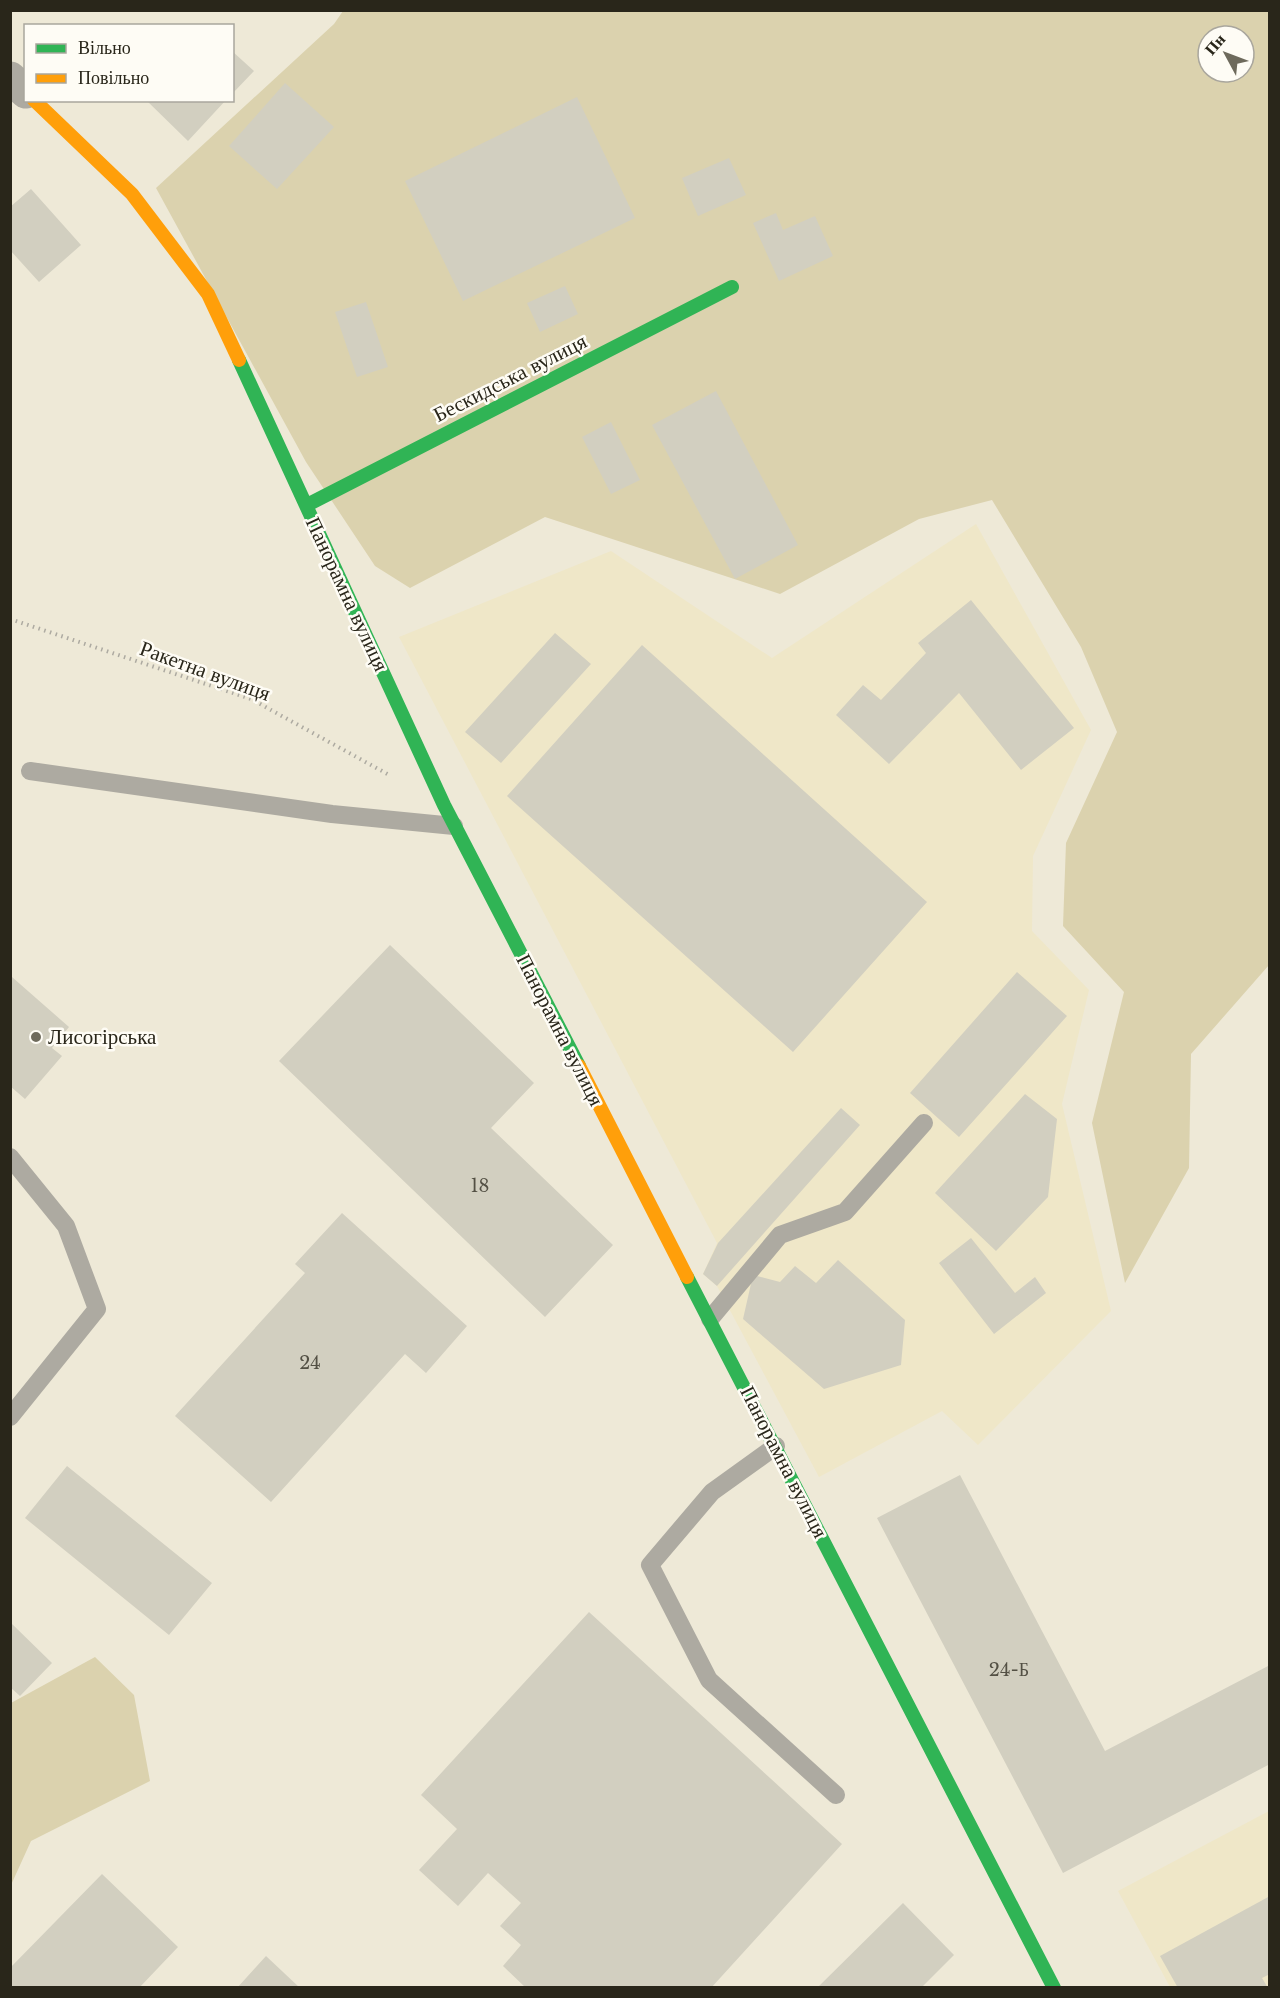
<svg xmlns="http://www.w3.org/2000/svg" width="1280" height="1998" font-family="'Libre Baskerville',serif">
  <style>
    .built { fill: #efe7c8 }
    .green { fill: #dbd2ae; fill-rule: evenodd }
    .building { fill: #d2cfc0 }
    .lines { fill: none; stroke-linecap: round; stroke-linejoin: round }
    .path { stroke: #adaaa1; stroke-width: 4; stroke-dasharray: 1.5 4.5; stroke-linecap: butt }
    .lane { stroke: #adaaa1; stroke-width: 18 }
    .street { stroke: #adaaa1; stroke-width: 33 }
    .fast { stroke: #30b455; stroke-width: 14 }
    .slow { stroke: #ff9f0a; stroke-width: 14 }
    .poi-dot { fill: #6e6a5c; stroke: #fefcf5; stroke-width: 2 }
    .labels { text-anchor: middle; dominant-baseline: central; stroke-width: 5; stroke-linejoin: round; paint-order: stroke }
    .number-label { font-size: 18px; fill: #535044 }
    .street-label { font-size: 21px; fill: #29261a; stroke: #fefcf5 }
    .poi-label { font-size: 21px; fill: #29261a; stroke: #fefcf5; text-anchor: start }
  </style>
  <rect width="100%" height="100%" fill="#eee9d7"/>
  <path class="built" d="M 976,524 L 1091,730 L 1033,856 L 1032,931 L 1089,990 L 1062,1104 L 1111,1311 L 978,1445 L 942,1411 L 819,1477 L 717,1286 L 703,1274 L 717,1243 L 399,637 L 611,551 L 772,658 Z
    M 1269,1811 L 1269,1987 L 1170,1987 L 1118,1891 Z"/>
  <path class="green" d="M 343,11 L 1269,11 L 1269,965 L 1191,1054 L 1189,1168 L 1125,1283 L 1092,1123 L 1124,992 L 1063,926 L 1066,843 L 1117,732 L 1081,647 L 992,500 L 919,519 L 780,594 L 545,517 L 410,588 L 375,566 L 306,462 L 156,188 L 334,24 ZM 1208,36 L 1244,36 L 1244,72 L 1208,72 Z
    M 95,1657 L 134,1695 L 150,1781 L 31,1841 L 11,1885 L 11,1703 Z"/>
  <path class="building" d="M 232,51 L 254,71 L 232,94 Z
    M 285,83 L 334,127 L 277,189 L 229,146 Z
    M 577,97 L 635,218 L 463,301 L 405,181 Z
    M 146,100 L 226,100 L 188,141 Z
    M 729,158 L 746,195 L 698,216 L 682,178 Z
    M 31,189 L 81,245 L 39,282 L 10,250 L 10,207 Z
    M 776,213 L 783,230 L 815,216 L 833,256 L 779,281 L 753,223 Z
    M 565,286 L 578,314 L 540,332 L 527,303 Z
    M 366,302 L 388,367 L 357,377 L 335,312 Z
    M 716,391 L 798,545 L 735,579 L 652,425 Z
    M 611,422 L 640,480 L 611,494 L 582,437 Z
    M 971,600 L 1074,728 L 1021,770 L 959,693 L 889,764 L 836,715 L 863,685 L 881,700 L 926,653 L 918,643 Z
    M 555,633 L 591,664 L 501,763 L 465,732 Z
    M 642,645 L 927,902 L 793,1052 L 507,796 Z
    M 390,945 L 534,1083 L 491,1128 L 613,1245 L 545,1317 L 279,1061 Z
    M 1017,972 L 1067,1016 L 959,1137 L 910,1093 Z
    M 12,977 L 69,1027 L 52,1048 L 62,1056 L 25,1099 L 10,1086 Z
    M 1025,1094 L 1057,1119 L 1048,1197 L 996,1251 L 935,1193 Z
    M 841,1108 L 860,1125 L 717,1286 L 703,1274 L 718,1243 Z
    M 342,1213 L 467,1326 L 426,1373 L 405,1354 L 271,1502 L 175,1416 L 305,1273 L 295,1264 Z
    M 971,1238 L 1015,1293 L 1035,1277 L 1046,1293 L 994,1334 L 939,1263 Z
    M 838,1260 L 905,1320 L 901,1365 L 824,1389 L 743,1319 L 753,1275 L 780,1282 L 795,1266 L 816,1283 Z
    M 67,1466 L 212,1583 L 169,1635 L 25,1518 Z
    M 960,1475 L 1105,1751 L 1270,1665 L 1270,1764 L 1063,1873 L 877,1518 Z
    M 589,1612 L 842,1844 L 711,1988 L 526,1988 L 503,1966 L 521,1945 L 500,1926 L 521,1903 L 488,1873 L 458,1906 L 419,1870 L 457,1829 L 421,1795 Z
    M 10,1622 L 52,1663 L 20,1696 L 10,1687 Z
    M 102,1874 L 178,1947 L 139,1988 L 10,1988 L 10,1968 Z
    M 1270,1896 L 1270,1974 L 1262,1978 L 1268,1988 L 1178,1988 L 1160,1956 Z
    M 903,1903 L 954,1955 L 921,1988 L 817,1988 Z
    M 266,1956 L 300,1988 L 237,1988 Z"/>
  <g class="lines">
    <path class="path" d="M 10,619 L 251,699 L 391,776"/>
    <path class="lane" d="M 30,771 L 332,814 L 454,826
      M 10,1157 L 66,1226 L 97,1309 L 10,1417
      M 710,1319 L 780,1235 L 845,1212 L 924,1123
      M 776,1446 L 712,1492 L 650,1565 L 709,1680 L 836,1795"/>
    <path class="street" d="M 10,78 L 26,92"/>
    <path class="fast" d="M 239,360 L 444,805 L 579,1066
      M 307,505 L 732,287
      M 687,1277 L 1054,1988"/>
    <path class="slow" d="M 34,100 L 132,194 L 208,294 L 239,360
      M 579,1066 L 687,1277"/>
  </g>
  <circle class="poi-dot" cx="36" cy="1037" r="6"/>
  <g class="labels">
    <g class="number-label">
      <text x="480" y="1186">18</text>
      <text x="310" y="1363">24</text>
      <text x="1009" y="1670">24-Б</text>
    </g>
    <g class="street-label">
      <text transform="translate(510 378) rotate(-27)">Бескидська вулиця</text>
      <text transform="translate(347 594) rotate(65)">Панорамна вулиця</text>
      <text transform="translate(205 671) rotate(20)">Ракетна вулиця</text>
      <text transform="translate(560 1030) rotate(63)">Панорамна вулиця</text>
      <text transform="translate(784 1462) rotate(63)">Панорамна вулиця</text>
    </g>
    <g class="poi-label">
      <text x="48" y="1037">Лисогірська</text>
    </g>
  </g>
  <rect width="1280" height="1998" fill="none" stroke="#29261a" stroke-width="24"/>
  <rect x="24" y="24" width="210" height="78" fill="#fefcf5" stroke="#a9a69d" stroke-width="1.5"/>
  <rect x="36" y="44" width="30" height="9" fill="#30b455" stroke="#a9a69d" stroke-width="1.5"/>
  <text x="78" y="54" font-size="18" fill="#29261a">Вільно</text>
  <rect x="36" y="74" width="30" height="9" fill="#ff9f0a" stroke="#a9a69d" stroke-width="1.5"/>
  <text x="78" y="84" font-size="18" fill="#29261a">Повільно</text>
  <g transform="translate(1226 54) rotate(311)"><circle r="28" fill="#fefcf5" stroke="#a9a69d" stroke-width="1.5"/>
  <path d="M0-4.5L10 22L0 15L-10 22Z" fill="#6e6a5c"/>
  <text y="-9" font-size="16" font-weight="bold" text-anchor="middle" fill="#29261a">Пн</text>
  </g>
</svg>
